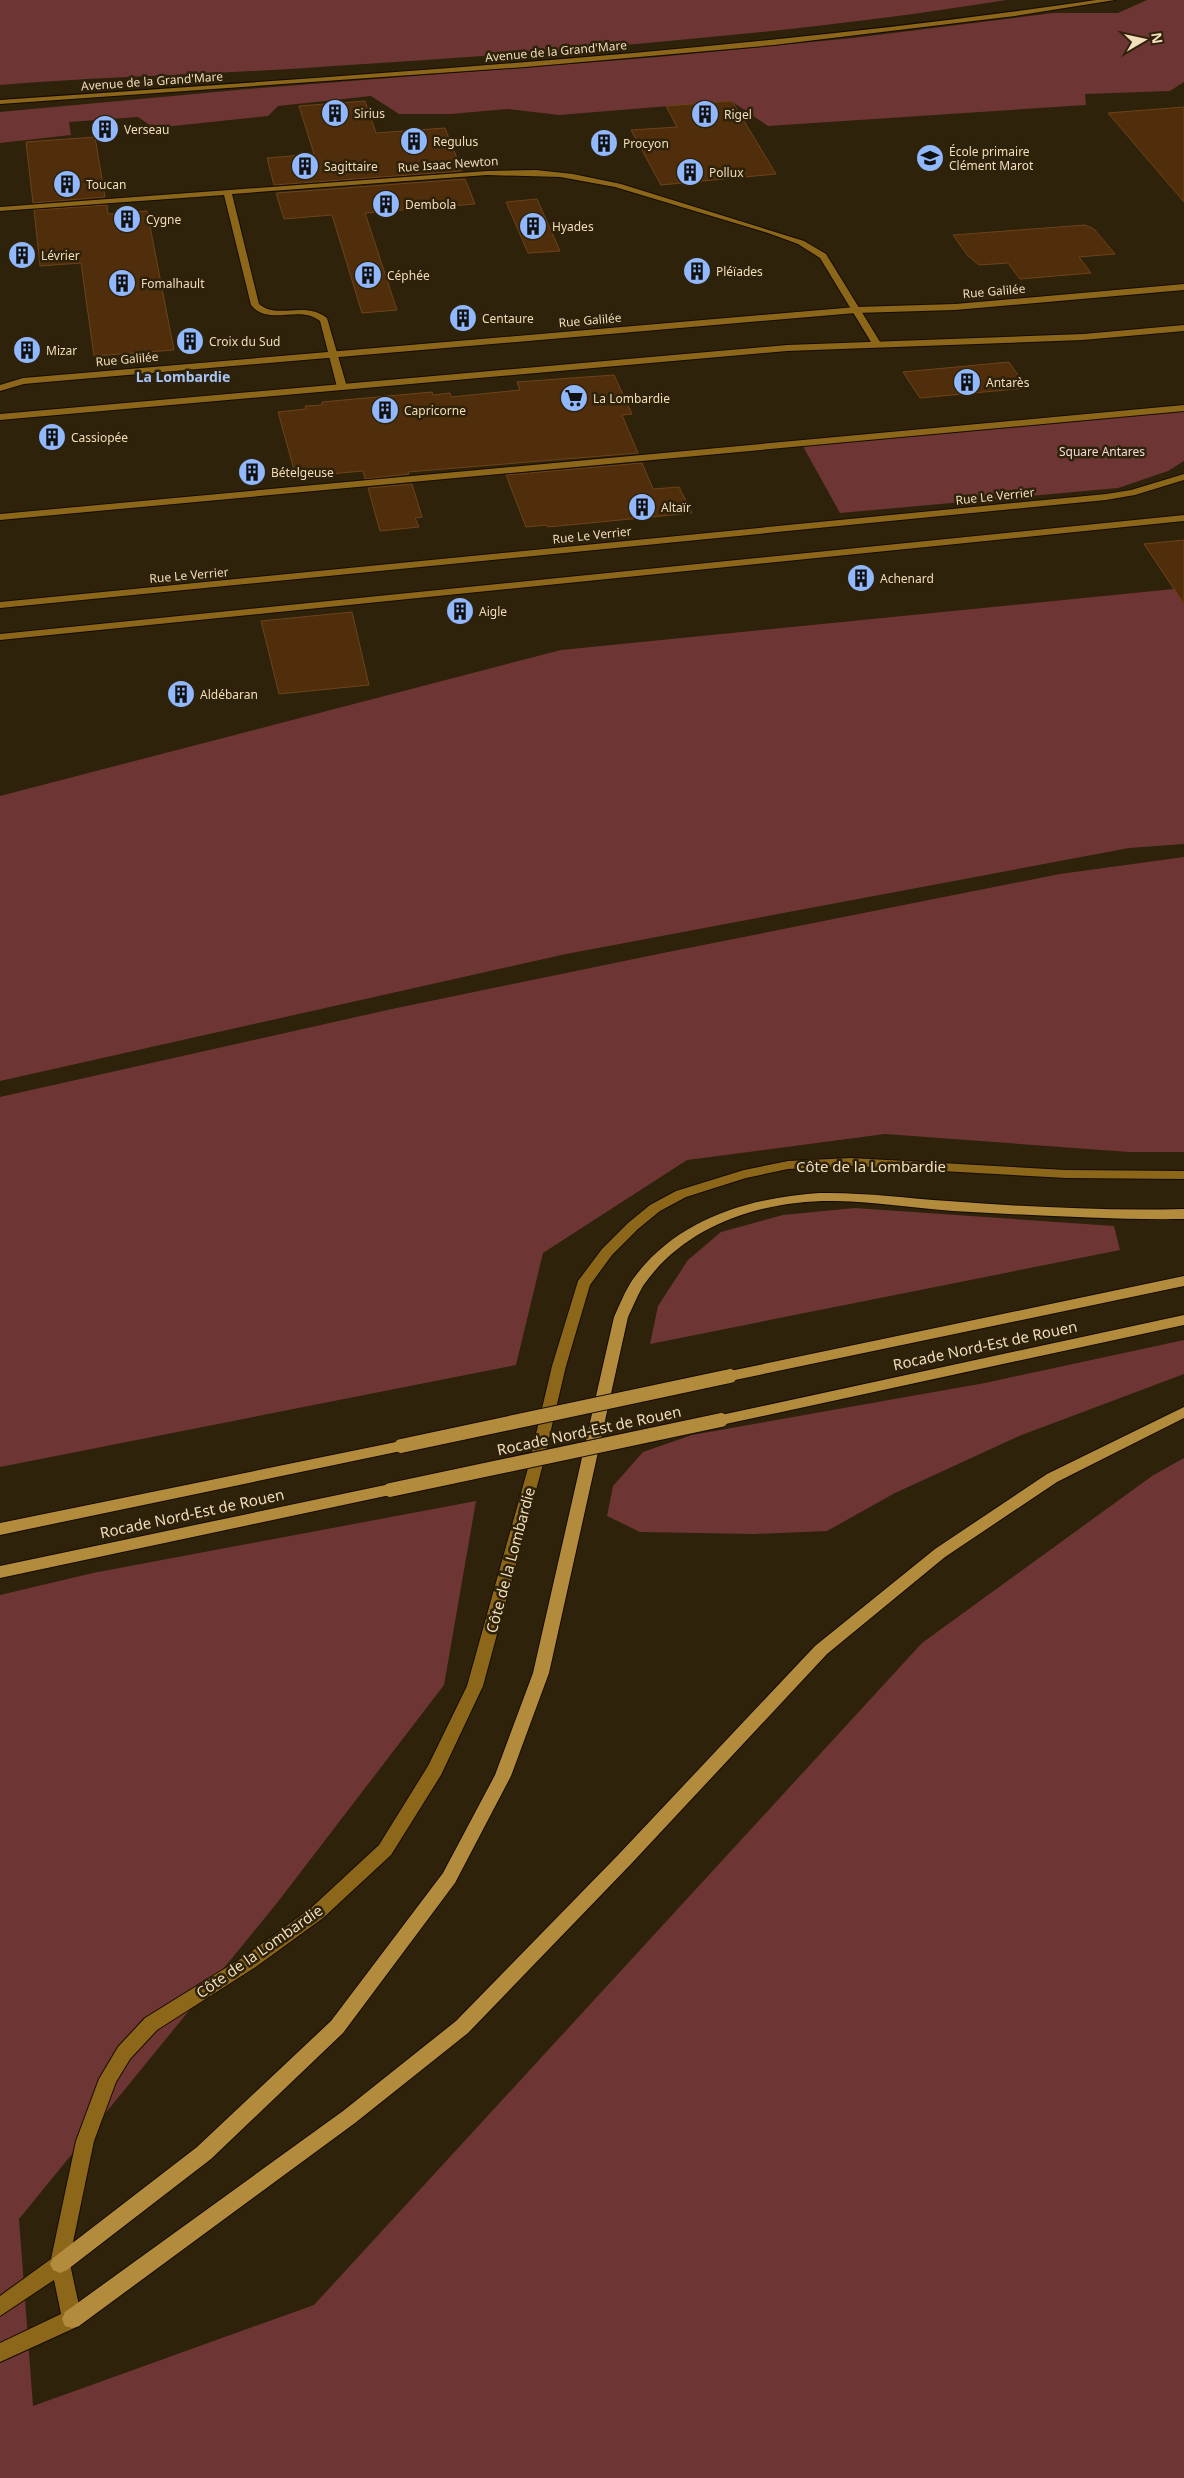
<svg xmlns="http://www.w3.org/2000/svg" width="1184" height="2478" font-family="'Noto Sans',sans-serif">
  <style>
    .green { fill: #6e3535 }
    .building { fill: #512e0b; stroke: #6d4319 }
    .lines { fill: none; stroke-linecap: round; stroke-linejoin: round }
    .pedestrian-casing { stroke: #160b00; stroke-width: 2 }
    .minor-casing { stroke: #160b00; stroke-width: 2 }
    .tertiary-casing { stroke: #160b00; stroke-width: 2 }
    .secondary-casing { stroke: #160b00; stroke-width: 2 }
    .trunk-casing { stroke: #160b00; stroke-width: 2 }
    .pedestrian { fill: #8c6719; fill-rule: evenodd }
    .minor { fill: #8c6719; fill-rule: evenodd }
    .tertiary { fill: #8c6719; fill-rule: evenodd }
    .secondary { fill: #8c6719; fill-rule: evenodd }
    .trunk { fill: #b38b3d; fill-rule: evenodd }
    .trunk-bridge-casing { stroke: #160b00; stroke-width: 16; stroke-linecap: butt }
    .trunk-bridge { stroke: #b38b3d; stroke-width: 14 }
    .labels { text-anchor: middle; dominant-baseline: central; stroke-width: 5; stroke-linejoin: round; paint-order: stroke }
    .far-street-label { font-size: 12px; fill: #f2debb; stroke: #2e220b }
    .far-poi-label { font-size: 12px; fill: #f2debb; stroke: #2e220b; text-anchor: start }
    .far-park-label { font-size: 12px; fill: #f3d9d7; stroke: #2e220b }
    .far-neighbourhood-label { font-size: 14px; font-weight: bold; fill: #a6c4f7; stroke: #2e220b }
    .street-label { font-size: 15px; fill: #f2debb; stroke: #2e220b }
  </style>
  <rect width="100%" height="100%" fill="#2e220b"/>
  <path class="green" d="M 0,0 L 1006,0 C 784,36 559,51 334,66 C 223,74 111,76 0,85 Z
    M 1147,0 L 1184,0 L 1184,82 L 1170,91 L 1085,94 L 1086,105 L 768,126 L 731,101 L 559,115 L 507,109 L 451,114 L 399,114 L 371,96 L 278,106 L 268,116 L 154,128 L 138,117 L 69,122 L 71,135 L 0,143 L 0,112 L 248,89 L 658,57 L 853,38 L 1053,13 L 1118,13 Z
    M 1184,405 L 1184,461 L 1168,471 L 1118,488 L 840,513 L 800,441 Z
    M 1184,588 L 1184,844 L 1129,848 L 566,954 L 0,1081 L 0,796 L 561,650 Z
    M 1184,857 L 1184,1152 L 1129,1152 L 885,1134 L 687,1160 L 543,1253 L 516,1365 L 0,1467 L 0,1097 L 392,1009 L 663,953 L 1060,874 Z
    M 855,1208 L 1114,1226 L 1120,1250 L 650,1344 L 658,1306 L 688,1260 L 721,1232 L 783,1215 Z
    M 1184,1340 L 1184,1374 L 1019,1436 L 895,1493 L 827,1531 L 754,1534 L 640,1532 L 607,1516 L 613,1486 L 643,1452 L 692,1435 L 985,1383 Z
    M 1184,1458 L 1184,2478 L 0,2478 L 0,1595 L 93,1573 L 476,1501 L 444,1685 L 277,1903 L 19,2219 L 33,2406 L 314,2305 L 922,1643 L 1152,1476 Z"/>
  <path class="building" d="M 365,101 L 376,133 L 445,128 L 462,171 L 274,185 L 267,158 L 314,154 L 299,106 Z
    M 732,101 L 776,174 L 661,185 L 631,130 L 677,127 L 666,106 Z
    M 1184,107 L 1184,202 L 1108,113 Z
    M 95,137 L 105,197 L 33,203 L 26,142 Z
    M 465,179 L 475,204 L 365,213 L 397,310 L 362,313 L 332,215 L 284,219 L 276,193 Z
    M 537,199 L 560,251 L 528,253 L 506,202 Z
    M 107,205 L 108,214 L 147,211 L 174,350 L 94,356 L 81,263 L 40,266 L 34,210 Z
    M 1085,225 L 1094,229 L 1115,254 L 1079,257 L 1091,273 L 1020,279 L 1008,263 L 979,265 L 968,256 L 953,235 Z
    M 1009,362 L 1027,388 L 920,398 L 903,372 Z
    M 614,375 L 632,414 L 622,415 L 638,453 L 408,472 L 409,474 L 365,479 L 363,471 L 296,477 L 278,412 L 306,409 L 305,406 L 322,405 L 322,402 L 432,392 L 433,395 L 450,393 L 451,397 L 520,390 L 517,382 Z
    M 642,463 L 653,489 L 679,487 L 692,513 L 548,527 L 547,525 L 526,527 L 506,475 Z
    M 412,484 L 422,517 L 415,518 L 419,527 L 380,531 L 368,488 Z
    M 1184,540 L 1184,604 L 1144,544 Z
    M 352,612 L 369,685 L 279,694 L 261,621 Z"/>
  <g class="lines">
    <g class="pedestrian-casing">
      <path id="pedestrian" d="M 1184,405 L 1184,411 L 0,520 L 0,514 Z"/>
    </g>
    <g class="minor-casing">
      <path id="minor" d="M 536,170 L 573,174 L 621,184 L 804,241 L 826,254 L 882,345 L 874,347 L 820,258 L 798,244 L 768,233 L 615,187 L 560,177 L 487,175 L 232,194 L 259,304 C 277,320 304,300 327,318 L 347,387 L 342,390 L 337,387 L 320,321 C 299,304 269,327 251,305 L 224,195 L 0,211 L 0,207 L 487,171 Z
        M 1184,474 L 1184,480 L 1135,495 L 1106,500 L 0,608 L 0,602 L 1106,494 L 1131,490 Z
        M 1184,515 L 1184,521 L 0,640 L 0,634 Z"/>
    </g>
    <g class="tertiary-casing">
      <path id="tertiary" d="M 1096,0 L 1115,0 L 1015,16 L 774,45 L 525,67 L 0,104 L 0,100 C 366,74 733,53 1096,0 Z
        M 1184,284 L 1184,290 L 955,310 L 856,313 L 46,382 L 24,384 L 0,391 L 0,385 L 23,378 L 856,307 L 955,304 Z
        M 1184,325 L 1184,331 L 1083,340 L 787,351 L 0,420 L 0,414 L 787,345 L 1083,334 Z"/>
    </g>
    <g class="secondary-casing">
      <path id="secondary" d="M 851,1158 L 1066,1170 L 1184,1171 L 1184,1179 L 1066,1178 L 851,1166 L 788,1169 L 746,1178 L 686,1197 L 660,1211 L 638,1229 L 612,1255 L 590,1285 L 566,1366 L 542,1468 L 483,1686 L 441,1775 L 391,1855 L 323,1918 L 257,1966 L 157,2030 L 130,2059 L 116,2082 L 94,2141 L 72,2247 L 70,2264 L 82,2319 L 79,2326 L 0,2362 L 0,2343 L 61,2314 L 54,2280 L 0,2316 L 0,2296 L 51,2259 L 76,2141 L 99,2079 L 118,2047 L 145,2018 L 245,1956 L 311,1908 L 379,1845 L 428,1766 L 467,1686 L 528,1468 L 552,1366 L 578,1281 L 602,1249 L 628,1223 L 650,1205 L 676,1191 L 744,1170 L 788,1161 Z"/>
    </g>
    <g class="trunk-casing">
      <path id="trunk" d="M 819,1193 C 862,1192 905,1198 948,1201 C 1026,1207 1105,1211 1184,1209 L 1184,1219 C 1107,1220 1030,1215 953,1211 C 914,1208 875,1202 836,1201 C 763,1200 686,1224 643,1286 C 637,1296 633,1307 628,1317 L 549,1673 L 511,1776 L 455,1883 L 343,2033 L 211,2159 L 67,2270 L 60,2273 L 53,2270 L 50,2264 L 53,2258 L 197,2147 L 331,2021 L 443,1873 L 495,1775 L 533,1673 L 614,1317 C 620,1304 625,1291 633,1279 C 677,1219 748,1198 819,1193 Z
        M 1184,1276 L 1184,1286 L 730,1381 L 725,1380 L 723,1376 L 725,1372 L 730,1371 Z
        M 1184,1315 L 1184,1325 L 721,1425 L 716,1424 L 714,1420 L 716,1416 L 721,1415 Z
        M 1184,1407 L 1184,1418 L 1057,1482 L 945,1557 L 827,1654 L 631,1864 L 468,2033 L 355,2123 L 79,2326 L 72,2328 L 65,2326 L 62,2319 L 65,2312 L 343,2111 L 456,2021 L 619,1854 L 815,1646 L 935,1549 L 1047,1474 Z
        M 401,1441 L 406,1442 L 408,1446 L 406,1450 L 0,1535 L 0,1523 Z
        M 390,1484 L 395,1486 L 398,1490 L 395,1494 L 0,1578 L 0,1566 Z"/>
    </g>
    <use href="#pedestrian" class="pedestrian"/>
    <use href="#minor" class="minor"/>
    <use href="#tertiary" class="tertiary"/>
    <use href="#secondary" class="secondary"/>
    <use href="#trunk" class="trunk"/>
    <g class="trunk-bridge-casing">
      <path id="trunk-bridge" d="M 401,1446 L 730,1376
        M 390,1490 L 721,1420"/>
    </g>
    <use href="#trunk-bridge" class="trunk-bridge"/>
  </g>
  <defs>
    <g id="building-disc" transform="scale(1.4375)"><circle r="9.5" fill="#91b8fd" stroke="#2e220b"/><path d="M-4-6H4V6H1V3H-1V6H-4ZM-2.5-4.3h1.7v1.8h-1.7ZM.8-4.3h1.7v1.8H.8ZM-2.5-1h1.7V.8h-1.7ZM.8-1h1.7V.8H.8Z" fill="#111"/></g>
    <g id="school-disc" transform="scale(1.4375)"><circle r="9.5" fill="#91b8fd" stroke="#2e220b"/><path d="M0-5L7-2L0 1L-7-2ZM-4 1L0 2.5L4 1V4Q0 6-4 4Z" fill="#111"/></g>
    <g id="supermarket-disc" transform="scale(1.4375)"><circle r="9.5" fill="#91b8fd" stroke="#2e220b"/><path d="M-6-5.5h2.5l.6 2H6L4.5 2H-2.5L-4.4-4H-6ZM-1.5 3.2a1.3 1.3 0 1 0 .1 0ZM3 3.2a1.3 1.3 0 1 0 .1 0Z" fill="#111"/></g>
  </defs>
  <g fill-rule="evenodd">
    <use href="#building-disc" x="335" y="113"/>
    <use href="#building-disc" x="705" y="114"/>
    <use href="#building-disc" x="105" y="129"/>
    <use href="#building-disc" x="414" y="141"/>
    <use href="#building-disc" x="604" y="143"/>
    <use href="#school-disc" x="930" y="158"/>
    <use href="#building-disc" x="305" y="166"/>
    <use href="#building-disc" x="690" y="172"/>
    <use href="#building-disc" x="67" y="184"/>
    <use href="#building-disc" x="386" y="204"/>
    <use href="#building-disc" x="127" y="219"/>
    <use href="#building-disc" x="533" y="226"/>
    <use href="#building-disc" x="22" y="255"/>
    <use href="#building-disc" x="697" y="271"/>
    <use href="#building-disc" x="368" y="275"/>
    <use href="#building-disc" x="122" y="283"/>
    <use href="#building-disc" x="463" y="318"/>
    <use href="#building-disc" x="190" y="341"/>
    <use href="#building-disc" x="27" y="350"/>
    <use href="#building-disc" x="967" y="382"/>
    <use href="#supermarket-disc" x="574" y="398"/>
    <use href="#building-disc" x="385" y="410"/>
    <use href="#building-disc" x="52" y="437"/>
    <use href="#building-disc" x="252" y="472"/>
    <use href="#building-disc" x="642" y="507"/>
    <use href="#building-disc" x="861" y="578"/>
    <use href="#building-disc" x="460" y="611"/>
    <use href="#building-disc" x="181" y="694"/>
  </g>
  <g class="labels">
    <g class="far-street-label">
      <text transform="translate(556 51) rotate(-5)">Avenue de la Grand'Mare</text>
      <text transform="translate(152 81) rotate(-4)">Avenue de la Grand'Mare</text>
      <text transform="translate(448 164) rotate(-4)">Rue Isaac Newton</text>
      <text transform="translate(994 291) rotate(-5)">Rue Galilée</text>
      <text transform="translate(590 320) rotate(-5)">Rue Galilée</text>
      <text transform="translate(127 359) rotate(-5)">Rue Galilée</text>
      <text transform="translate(995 496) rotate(-6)">Rue Le Verrier</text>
      <text transform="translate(592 535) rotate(-6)">Rue Le Verrier</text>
      <text transform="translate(189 575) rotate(-5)">Rue Le Verrier</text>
    </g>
    <g class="far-poi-label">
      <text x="354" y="113">Sirius</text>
      <text x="724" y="114">Rigel</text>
      <text x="124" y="129">Verseau</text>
      <text x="433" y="141">Regulus</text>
      <text x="623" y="143">Procyon</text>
      <text x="949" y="151">École primaire<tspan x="949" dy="14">Clément Marot</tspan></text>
      <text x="324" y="166">Sagittaire</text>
      <text x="709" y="172">Pollux</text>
      <text x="86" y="184">Toucan</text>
      <text x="405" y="204">Dembola</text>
      <text x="146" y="219">Cygne</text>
      <text x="552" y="226">Hyades</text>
      <text x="41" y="255">Lévrier</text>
      <text x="716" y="271">Pléïades</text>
      <text x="387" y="275">Céphée</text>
      <text x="141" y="283">Fomalhault</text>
      <text x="482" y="318">Centaure</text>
      <text x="209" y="341">Croix du Sud</text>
      <text x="46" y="350">Mizar</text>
      <text x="986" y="382">Antarès</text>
      <text x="593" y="398">La Lombardie</text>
      <text x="404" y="410">Capricorne</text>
      <text x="71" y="437">Cassiopée</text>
      <text x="271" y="472">Bételgeuse</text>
      <text x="661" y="507">Altaïr</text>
      <text x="880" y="578">Achenard</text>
      <text x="479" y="611">Aigle</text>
      <text x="200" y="694">Aldébaran</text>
    </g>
    <g class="far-park-label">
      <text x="1102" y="451">Square Antares</text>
    </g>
    <g class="far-neighbourhood-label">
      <text x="183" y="376">La Lombardie</text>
    </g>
    <g class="street-label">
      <text x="871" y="1166">Côte de la Lombardie</text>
      <text transform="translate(985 1345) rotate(-12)">Rocade Nord-Est de Rouen</text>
      <text transform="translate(589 1430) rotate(-12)">Rocade Nord-Est de Rouen</text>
      <text transform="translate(192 1513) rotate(-12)">Rocade Nord-Est de Rouen</text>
      <text transform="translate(510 1560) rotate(-75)">Côte de la Lombardie</text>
      <text transform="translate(259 1951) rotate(-35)">Côte de la Lombardie</text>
    </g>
  </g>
  <g transform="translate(1144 40) rotate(81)" stroke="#2e220b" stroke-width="4" paint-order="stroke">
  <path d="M0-4L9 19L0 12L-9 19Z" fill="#f2debb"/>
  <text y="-8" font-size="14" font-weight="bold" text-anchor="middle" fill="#f2debb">N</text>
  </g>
</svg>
